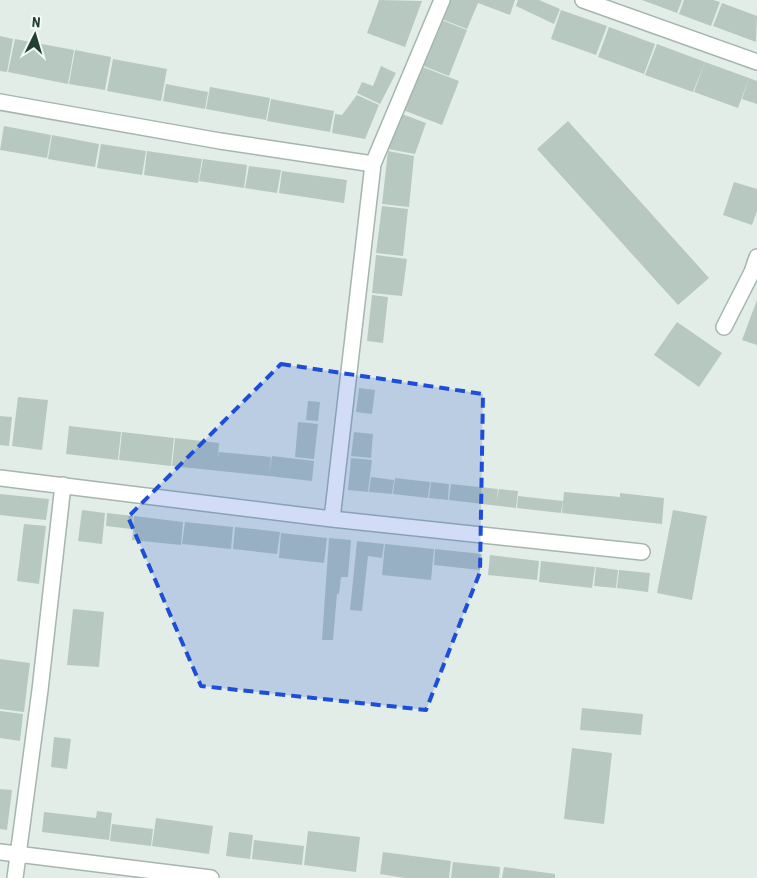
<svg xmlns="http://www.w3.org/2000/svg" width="757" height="878" font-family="'Roboto Condensed',sans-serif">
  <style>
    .building { fill: #b7c8c0 }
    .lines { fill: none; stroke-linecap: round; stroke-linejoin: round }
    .minor-casing { stroke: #a4b6ae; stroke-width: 18 }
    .minor { stroke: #fff; stroke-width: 15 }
    .marked { fill: #1d4ed8; fill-opacity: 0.2; stroke: #1d4ed8; stroke-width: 4; stroke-dasharray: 10 6; stroke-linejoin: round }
  </style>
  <rect width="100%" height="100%" fill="#e2ede7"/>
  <path class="building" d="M 379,0 L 422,1 L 405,47 L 367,33 Z
    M 447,0 L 515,0 L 510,15 L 478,3 L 467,29 L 439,18 Z
    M 518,0 L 539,0 L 560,9 L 554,24 L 516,6 Z
    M 642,0 L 682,0 L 677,13 Z
    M 684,0 L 713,0 L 720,2 L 711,26 L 679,14 Z
    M 722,3 L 757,16 L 756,42 L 713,26 Z
    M 561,10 L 607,26 L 596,55 L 551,39 Z
    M 439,19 L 467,30 L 449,76 L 421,65 Z
    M 609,27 L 655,44 L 644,74 L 598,57 Z
    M 0,36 L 13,39 L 7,72 L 0,71 Z
    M 15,39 L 74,50 L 68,84 L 8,72 Z
    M 657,44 L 705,62 L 693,92 L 645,75 Z
    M 75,50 L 111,57 L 105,90 L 69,84 Z
    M 113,59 L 167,69 L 161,101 L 107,91 Z
    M 705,62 L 749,78 L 738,108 L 694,92 Z
    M 381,66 L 396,73 L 380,104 L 357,93 L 362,82 L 373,86 Z
    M 420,66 L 459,81 L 442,125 L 403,110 Z
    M 749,78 L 757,81 L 757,104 L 742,99 Z
    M 166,84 L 208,92 L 205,109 L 163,101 Z
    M 210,87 L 270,98 L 266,120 L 206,109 Z
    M 357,95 L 379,105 L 365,139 L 332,133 L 335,114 L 342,115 Z
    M 271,99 L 334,111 L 330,132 L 267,121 Z
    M 402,114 L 426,123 L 415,154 L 388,149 Z
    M 568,121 L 709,278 L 678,305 L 537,149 Z
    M 4,126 L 51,135 L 47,158 L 0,150 Z
    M 52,135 L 99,144 L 95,167 L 48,159 Z
    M 101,144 L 146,151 L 142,175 L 97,168 Z
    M 147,151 L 202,159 L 198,183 L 144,175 Z
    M 388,151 L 414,156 L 409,207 L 382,204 Z
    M 203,159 L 247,165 L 244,188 L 199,181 Z
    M 249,166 L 281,170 L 277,193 L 245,188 Z
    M 282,171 L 347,180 L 344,203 L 279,193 Z
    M 734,182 L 757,189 L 757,211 L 752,225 L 723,215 Z
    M 382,206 L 408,209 L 403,256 L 376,253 Z
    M 376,255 L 407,259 L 402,296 L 372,293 Z
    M 372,295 L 388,297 L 383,343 L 367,341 Z
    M 757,300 L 757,345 L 742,340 Z
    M 677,322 L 722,353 L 699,387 L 654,355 Z
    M 359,388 L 375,390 L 372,414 L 356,412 Z
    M 18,397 L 48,400 L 42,450 L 12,446 Z
    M 308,401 L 320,402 L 318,421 L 306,420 Z
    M 0,416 L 12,417 L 9,446 L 0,445 Z
    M 298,422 L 318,424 L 314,459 L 295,457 Z
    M 69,426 L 121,432 L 118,460 L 66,454 Z
    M 122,432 L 174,438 L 171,466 L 119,460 Z
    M 354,432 L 373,434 L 371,458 L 351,456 Z
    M 175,438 L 219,443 L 218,459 L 219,452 L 271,457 L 269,476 L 172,466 Z
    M 272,456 L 314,461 L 312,481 L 269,476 Z
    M 351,458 L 372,460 L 368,492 L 348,490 Z
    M 371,477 L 394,480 L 392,494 L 369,492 Z
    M 395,478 L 430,482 L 428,498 L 393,494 Z
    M 431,482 L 449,484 L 448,500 L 429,498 Z
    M 451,484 L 498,489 L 497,501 L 499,489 L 518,491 L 516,508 L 449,500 Z
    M 564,492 L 620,497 L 620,493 L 664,498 L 662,524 L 562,513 Z
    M 0,494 L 49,499 L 46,520 L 0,515 Z
    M 518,496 L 563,501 L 561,513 L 517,508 Z
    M 82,510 L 105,513 L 102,544 L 78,541 Z
    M 673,510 L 707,516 L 692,600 L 657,593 Z
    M 107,513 L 133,516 L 131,529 L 106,526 Z
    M 134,516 L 183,522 L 181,545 L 132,540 Z
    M 185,522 L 233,527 L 231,549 L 182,544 Z
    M 24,524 L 46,526 L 39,584 L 17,581 Z
    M 235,527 L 280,532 L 277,554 L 233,549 Z
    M 281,533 L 327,538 L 324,563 L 279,558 Z
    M 329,538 L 351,540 L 348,577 L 341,577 L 339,594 L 337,594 L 333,640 L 322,640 Z
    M 357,541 L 384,544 L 382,558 L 368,556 L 362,611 L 350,610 Z
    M 385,544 L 434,549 L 431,580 L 382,575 Z
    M 435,549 L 482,554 L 480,570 L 434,565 Z
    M 490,555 L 539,561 L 537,580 L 488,575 Z
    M 541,561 L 595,567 L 592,588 L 539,582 Z
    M 596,567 L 618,570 L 616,588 L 594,586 Z
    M 619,570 L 650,573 L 648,592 L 617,588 Z
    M 73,609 L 104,612 L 99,667 L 67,665 Z
    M 0,659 L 30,663 L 24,712 L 0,709 Z
    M 582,708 L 643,714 L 641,735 L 580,730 Z
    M 0,711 L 23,714 L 20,741 L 0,738 Z
    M 54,737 L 71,739 L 67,769 L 51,767 Z
    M 572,748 L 612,753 L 604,824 L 564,819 Z
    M 0,789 L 12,790 L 7,830 L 0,829 Z
    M 97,811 L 112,813 L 109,840 L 42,832 L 44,812 L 96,818 Z
    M 156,818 L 213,826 L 209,854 L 152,846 Z
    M 112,824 L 153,829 L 151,846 L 110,841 Z
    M 308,831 L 360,837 L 356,872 L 304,865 Z
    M 229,832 L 253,835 L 250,859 L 226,856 Z
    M 254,840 L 304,846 L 302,865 L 252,859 Z
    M 383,852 L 451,861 L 449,878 L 405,878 L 380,874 Z
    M 453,862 L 500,867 L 499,878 L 451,878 Z
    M 504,867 L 555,874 L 555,878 L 502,878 Z"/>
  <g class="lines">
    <g class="minor-casing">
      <path id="minor" d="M 583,0 L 757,62
        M 0,102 L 220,141 L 373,164
        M 724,327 L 752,272 L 757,257
        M 0,478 L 332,519 L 642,552
        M 332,519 L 373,164 L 442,0
        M 0,852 L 211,878
        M 15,878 L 40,690 L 63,485"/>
    </g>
    <use href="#minor" class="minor"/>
  </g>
  <path class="marked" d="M 281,364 L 483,394 L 480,572 L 426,710 L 201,686 L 128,517 Z"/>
  <g transform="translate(35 35) rotate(5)" stroke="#f3f9f5" stroke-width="4" paint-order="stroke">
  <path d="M0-4L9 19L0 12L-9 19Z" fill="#204035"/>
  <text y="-8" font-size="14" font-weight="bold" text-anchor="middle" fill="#204035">N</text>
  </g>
</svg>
